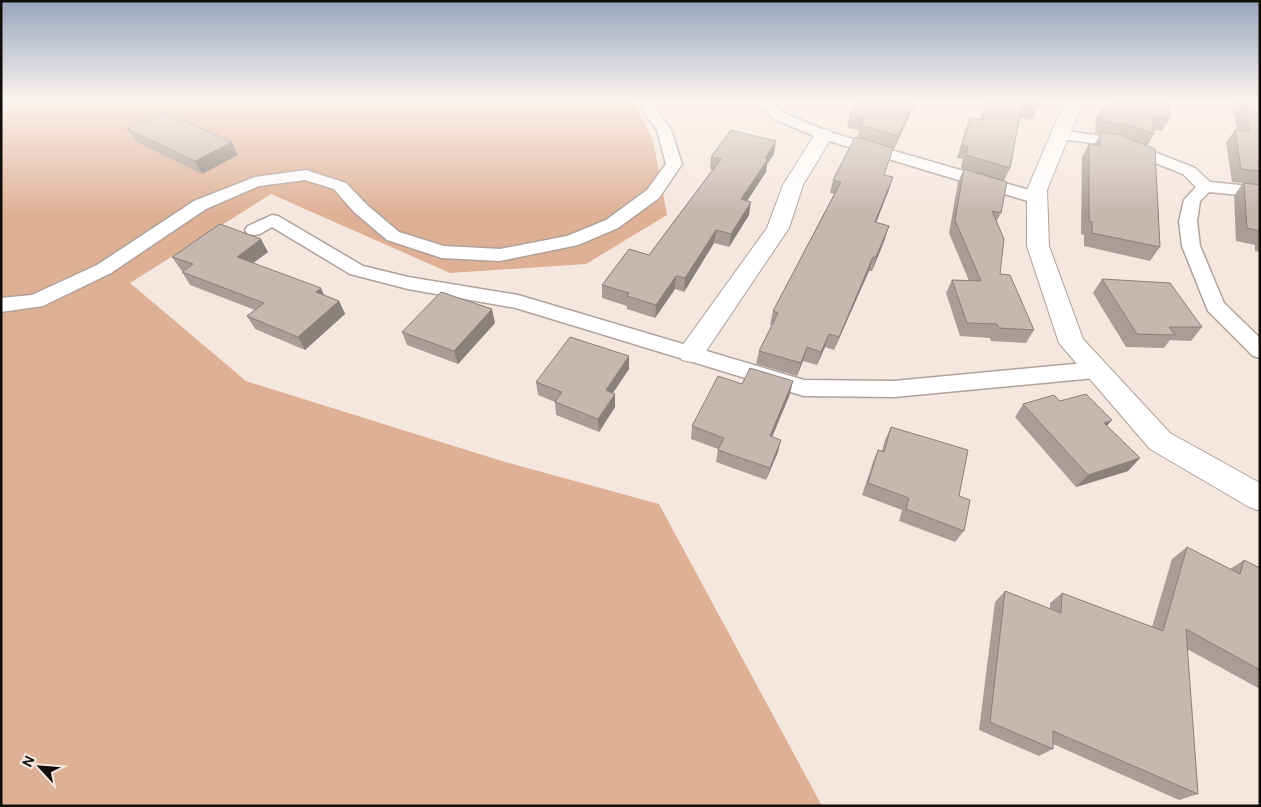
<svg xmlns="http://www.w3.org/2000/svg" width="1261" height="807" font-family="'DM Sans',sans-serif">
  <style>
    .green { fill: #deb197 }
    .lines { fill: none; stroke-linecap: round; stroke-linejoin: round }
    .service-casing { stroke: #b0a199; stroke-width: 3 }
    .minor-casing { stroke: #b0a199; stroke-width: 2 }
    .service { fill: #fff; fill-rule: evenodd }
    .minor { fill: #fff; fill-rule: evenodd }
    .wall { fill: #aa9d96 }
    .shaded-wall { fill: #8b807a }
    .building { fill: #c6b7af; stroke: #8b807a }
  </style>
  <rect width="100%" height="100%" fill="#f6e7de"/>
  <path class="green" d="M 1,101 L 633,101 L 653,140 L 667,215 L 586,264 L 450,273 L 271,194 L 130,283 L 246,381 L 505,462 L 659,504 L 822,806 L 1,806 Z"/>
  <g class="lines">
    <g class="service-casing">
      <path id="service" d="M 636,101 L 650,101 L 671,130 L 682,164 L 659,198 L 618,228 L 578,245 L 500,261 L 442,258 L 387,240 L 354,212 L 334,189 L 305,180 L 259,186 L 206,209 L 111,273 L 43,306 L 1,312 L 1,298 L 32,295 L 97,265 L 194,201 L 255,177 L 306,170 L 312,172 L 346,183 L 366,204 L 399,232 L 444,246 L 500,249 L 567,236 L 606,220 L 647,190 L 666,164 L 657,130 Z
        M 754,101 L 769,101 L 784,113 L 829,132 L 1043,194 L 1045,198 L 1043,202 L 1031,202 L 819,138 L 774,119 Z
        M 1060,130 L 1121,139 L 1195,168 L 1210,182 L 1260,187 L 1260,197 L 1209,192 L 1200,201 L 1197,221 L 1200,246 L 1224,303 L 1260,338 L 1260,358 L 1253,356 L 1208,311 L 1182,246 L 1179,221 L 1184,200 L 1196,187 L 1183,174 L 1113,146 L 1055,138 L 1052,135 L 1055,132 Z
        M 272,215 L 278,216 L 363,266 L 408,277 L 518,295 L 804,380 L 894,381 L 1095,362 L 1103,364 L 1106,370 L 1103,376 L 1095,378 L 894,397 L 804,396 L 516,308 L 408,289 L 350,274 L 272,227 L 260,234 L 254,235 L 248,234 L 245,230 L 248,226 Z"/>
    </g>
    <g class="minor-casing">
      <path id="minor" d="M 1065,101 L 1083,101 L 1047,190 L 1049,246 L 1083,339 L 1170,433 L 1260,483 L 1260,511 L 1249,507 L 1150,449 L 1059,343 L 1027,246 L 1027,190 Z
        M 824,129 L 831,131 L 833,135 L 803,185 L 789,228 L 700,360 L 691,362 L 682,360 L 678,353 L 682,346 L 767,228 L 783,185 L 817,131 Z"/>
    </g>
    <use href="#service" class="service"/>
    <use href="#minor" class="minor"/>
  </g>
  <path class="wall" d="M 858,101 L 916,101 L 894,149 L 893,149 L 884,175 L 893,177 L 876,222 L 885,239 L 872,271 L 869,271 L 834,350 L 825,347 L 817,365 L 803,361 L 797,376 L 756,364 L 759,351 L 772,325 L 770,325 L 773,311 L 834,194 L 830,193 L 833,180 L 857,138 L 859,130 L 847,128 L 850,115 Z
    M 987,101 L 1039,101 L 1038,108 L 1032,120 L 1020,118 L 1010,168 L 1004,181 L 1001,213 L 996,222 L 1000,274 L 1034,330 L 1026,343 L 991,341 L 990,338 L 960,336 L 946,293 L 952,280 L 969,281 L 949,233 L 958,182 L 964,169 L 961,168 L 963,159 L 957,158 L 965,131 L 970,118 L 980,120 Z
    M 1110,101 L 1169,101 L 1170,119 L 1162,131 L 1154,130 L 1154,134 L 1147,146 L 1160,247 L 1150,261 L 1084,246 L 1084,235 L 1081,234 L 1082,157 L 1089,144 L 1094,145 L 1100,134 L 1095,133 L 1096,118 L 1103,106 L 1107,107 Z
    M 1231,101 L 1260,101 L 1260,253 L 1259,252 L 1255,251 L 1255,245 L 1236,241 L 1234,196 L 1243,183 L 1232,182 L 1226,142 L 1235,130 L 1237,130 Z
    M 127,129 L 238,155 L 202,174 L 135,141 Z
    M 774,154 L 767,164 L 766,172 L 747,201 L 749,215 L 729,247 L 714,243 L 684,292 L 675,289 L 655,318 L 627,309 L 627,306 L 602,298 L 602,285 L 649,255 L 712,170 L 710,169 L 711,157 Z
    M 268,252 L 253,263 L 323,294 L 339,301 L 345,314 L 305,350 L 255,329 L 247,316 L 255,310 L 190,285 L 182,272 L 183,271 L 181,270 L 172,257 Z
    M 1102,279 L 1202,327 L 1191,341 L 1170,340 L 1164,348 L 1126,347 L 1093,293 Z
    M 495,323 L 458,364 L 407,345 L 402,332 Z
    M 629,356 L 629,369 L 613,393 L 615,407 L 599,432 L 556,415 L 555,402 L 538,395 L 536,382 Z
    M 742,384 L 790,394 L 772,437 L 778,452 L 766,480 L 716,462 L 718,449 L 691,439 L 692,426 Z
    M 1060,401 L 1107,426 L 1140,458 L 1128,471 L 1076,487 L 1015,417 L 1023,404 Z
    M 891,427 L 959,496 L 964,531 L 955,542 L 899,521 L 902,510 L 862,495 L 873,462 L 878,450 L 882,451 L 885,440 Z
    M 1187,547 L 1230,569 L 1244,560 L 1260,568 L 1260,689 L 1187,649 L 1198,794 L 1179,800 L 1053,744 L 1053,749 L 1039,756 L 979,730 L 995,602 L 1005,591 L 1050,609 L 1050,603 L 1062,593 L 1152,627 L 1172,559 Z"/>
  <path class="shaded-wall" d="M 914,101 L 916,101 L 894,149 L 898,136 Z
    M 776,141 L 774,154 L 767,164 L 766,172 L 739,213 L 741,199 L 765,158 Z
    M 232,142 L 238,155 L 202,174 L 195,161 Z
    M 893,177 L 889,190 L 871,235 L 875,222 Z
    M 751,202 L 749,215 L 729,247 L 731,234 Z
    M 889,226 L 885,239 L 872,271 L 876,257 Z
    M 716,230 L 714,243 L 684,292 L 685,278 Z
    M 261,239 L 268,252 L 244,270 L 237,257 Z
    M 873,257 L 869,271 L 834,350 L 839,337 Z
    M 676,276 L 675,289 L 655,318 L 656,305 Z
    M 321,288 L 327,302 L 316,292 Z
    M 339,301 L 345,314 L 305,350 L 298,337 Z
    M 492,309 L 495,323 L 458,364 L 454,351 Z
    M 829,334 L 825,347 L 817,365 L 821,352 Z
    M 807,347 L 803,361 L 797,376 L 801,363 Z
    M 629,356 L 629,369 L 606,403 L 606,390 Z
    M 793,381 L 790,394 L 767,449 L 770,436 Z
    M 615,394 L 615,407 L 599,432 L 598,419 Z
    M 1112,420 L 1101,433 L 1104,423 Z
    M 781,440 L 778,452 L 766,480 L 770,468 Z
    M 1140,458 L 1128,471 L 1076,487 L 1088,475 Z"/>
  <path class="building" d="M 858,101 L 914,101 L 898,136 L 860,125 L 864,118 L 850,115 Z
    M 988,101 L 1039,101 L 1038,108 L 1022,104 L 1010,168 L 966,155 L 968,146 L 962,145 L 970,118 L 981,120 Z
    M 1113,101 L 1169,101 L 1170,119 L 1153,116 L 1154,134 L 1129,125 L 1102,121 L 1103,106 L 1113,108 Z
    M 1243,101 L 1260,101 L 1260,171 L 1241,169 L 1235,130 L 1250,132 Z
    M 164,112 L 232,142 L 195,161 L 127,129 Z
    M 731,130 L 776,141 L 765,158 L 768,159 L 741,199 L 751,202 L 731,234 L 716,230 L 685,278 L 676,276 L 656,305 L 627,296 L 629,293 L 602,285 L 629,249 L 649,255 L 721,159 L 711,157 Z
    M 1101,132 L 1120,135 L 1155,149 L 1160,247 L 1092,233 L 1092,222 L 1089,221 L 1089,144 L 1100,146 Z
    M 855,137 L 893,148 L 884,175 L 893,177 L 875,222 L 889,226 L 876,257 L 873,257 L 839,337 L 829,334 L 821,352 L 807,347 L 801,363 L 759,351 L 778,313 L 773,311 L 841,182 L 833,180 Z
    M 964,169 L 1007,182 L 1001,213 L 992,211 L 1004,239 L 1000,274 L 1010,275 L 1034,330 L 999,328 L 997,324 L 967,323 L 952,280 L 981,281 L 955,220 Z
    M 1244,183 L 1260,185 L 1260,231 L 1247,228 Z
    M 220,224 L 261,239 L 237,257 L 321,288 L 316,292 L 339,301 L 298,337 L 247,316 L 264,303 L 182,272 L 193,264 L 172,257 Z
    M 1102,279 L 1170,283 L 1202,327 L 1169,327 L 1175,335 L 1137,334 Z
    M 441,292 L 492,309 L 454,351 L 402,332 Z
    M 570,337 L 629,356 L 606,390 L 615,394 L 598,419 L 555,402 L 562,392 L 536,382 Z
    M 750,368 L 793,381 L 770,436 L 781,440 L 770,468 L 718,450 L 724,438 L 692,426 L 718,376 L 742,384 Z
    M 1086,394 L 1112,420 L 1104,423 L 1140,458 L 1088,475 L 1023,404 L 1054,395 L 1060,401 Z
    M 891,427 L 968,450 L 959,496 L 970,500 L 964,531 L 906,509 L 909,498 L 868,483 L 878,450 L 884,452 Z
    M 1187,547 L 1240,574 L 1244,560 L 1260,568 L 1260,670 L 1186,629 L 1198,794 L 1053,731 L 1053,749 L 990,722 L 1005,591 L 1061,613 L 1062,593 L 1163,631 Z"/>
  <linearGradient id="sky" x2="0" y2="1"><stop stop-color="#98a5b9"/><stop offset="0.47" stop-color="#fbf4f0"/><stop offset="1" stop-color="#fbf4f0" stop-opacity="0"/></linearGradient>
  <rect width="1261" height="214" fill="url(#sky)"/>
  <rect width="1261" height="807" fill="none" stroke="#110d0a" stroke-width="5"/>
  <g transform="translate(40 767) rotate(296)" stroke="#f6e7de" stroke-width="4" paint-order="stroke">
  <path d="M0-4L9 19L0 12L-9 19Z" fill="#110d0a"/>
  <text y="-8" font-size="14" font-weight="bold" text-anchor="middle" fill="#110d0a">N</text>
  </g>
</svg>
